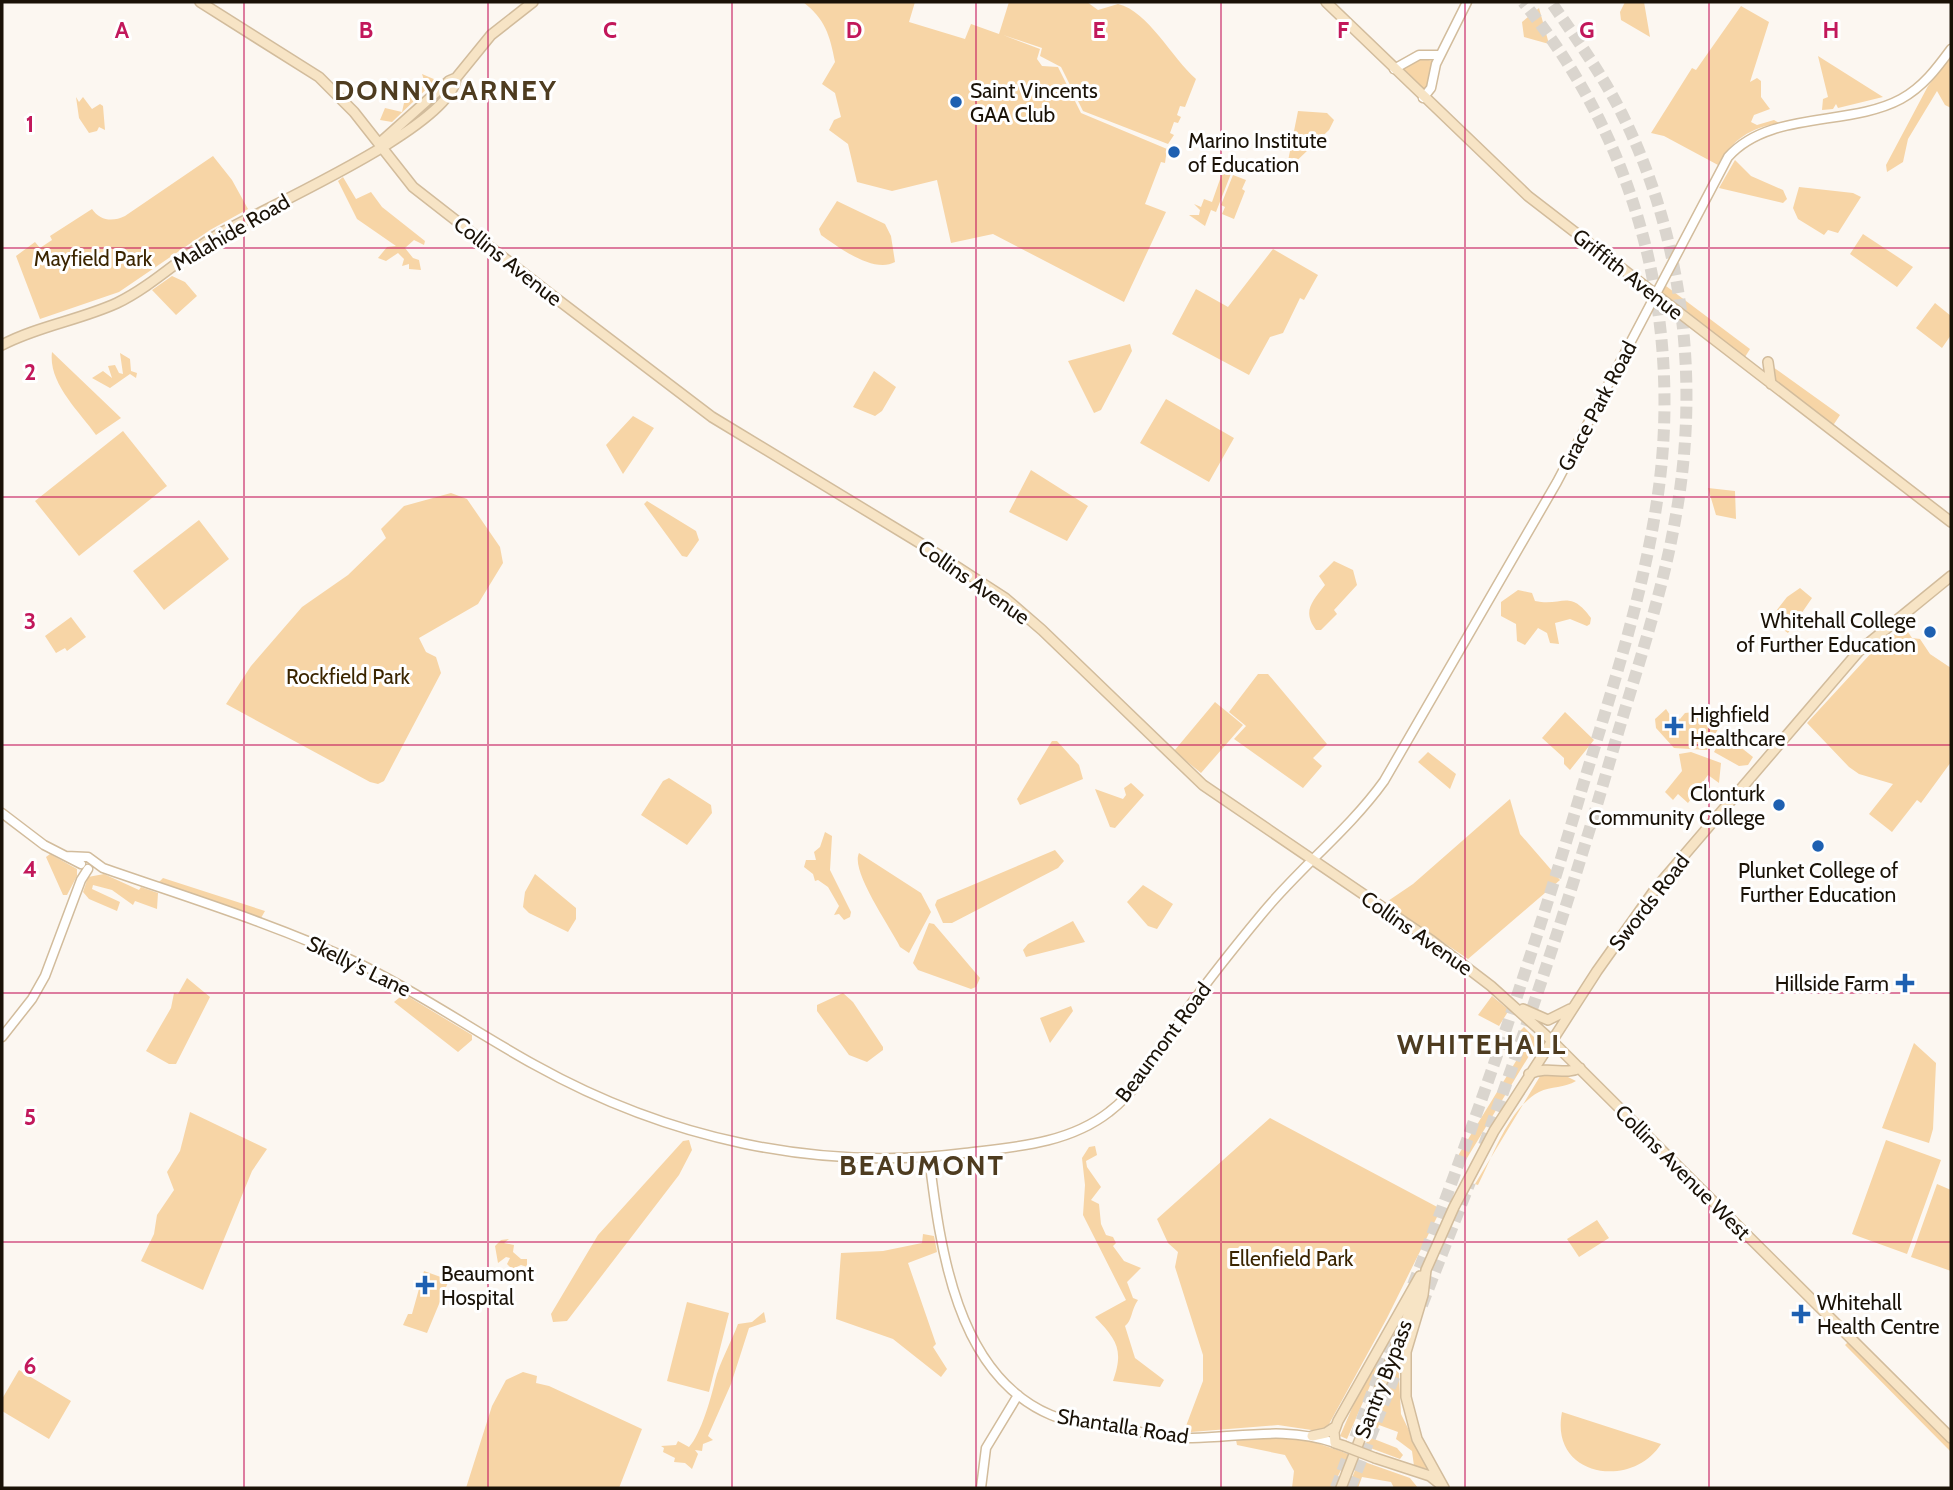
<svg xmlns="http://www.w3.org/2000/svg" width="1953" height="1490" font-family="Cabin,sans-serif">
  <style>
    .green { fill: #f7d5a6 }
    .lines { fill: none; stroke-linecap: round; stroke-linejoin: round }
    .motorway-tunnel { stroke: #dad5ce; stroke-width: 12; stroke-dasharray: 12 6; stroke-linecap: butt }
    .tertiary-casing { stroke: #d2bc9c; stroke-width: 11 }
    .secondary-casing { stroke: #d2bc9c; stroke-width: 12 }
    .tertiary { stroke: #fff; stroke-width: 8 }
    .secondary { stroke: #f7e4c5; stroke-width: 9 }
    .secondary-bridge-casing { stroke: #d2bc9c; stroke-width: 12; stroke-linecap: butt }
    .secondary-bridge { stroke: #f7e4c5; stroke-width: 9 }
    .grid { fill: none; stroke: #c2185b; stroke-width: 2; stroke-opacity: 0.55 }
    .poi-dot { fill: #1e60b1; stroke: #fff; stroke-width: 2.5 }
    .labels { text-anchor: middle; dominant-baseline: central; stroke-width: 6; stroke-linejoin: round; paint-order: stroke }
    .poi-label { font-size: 21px; fill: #1a1207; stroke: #fff; text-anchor: start }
    .street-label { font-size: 21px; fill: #1a1207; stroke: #fff }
    .park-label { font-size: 21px; fill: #3b2500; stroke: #fff }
    .district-label { font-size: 28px; font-weight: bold; letter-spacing: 2px; fill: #4e3c20; stroke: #fff }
    .grid-label { font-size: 23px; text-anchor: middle; font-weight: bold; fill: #c2185b; stroke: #fff; stroke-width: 6; stroke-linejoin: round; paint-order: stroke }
  </style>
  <rect width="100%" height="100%" fill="#fcf7f1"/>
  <path class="green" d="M 803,2 L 915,2 L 909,22 L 965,39 L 971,24 L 999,34 L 1009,2 L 1087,2 L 1098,10 L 1118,4 C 1148,11 1172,58 1196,79 L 1185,107 L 1180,106 L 1177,115 L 1181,117 L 1178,123 L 1174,122 L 1170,133 L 1174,135 L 1168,144 L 1083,111 L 1061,67 L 1040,56 L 1042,48 L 1003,35 L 1040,49 L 1037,59 L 1042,66 L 1058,67 L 1081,113 L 1167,149 L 1165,163 L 1161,162 L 1145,204 L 1166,212 L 1124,302 L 993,234 L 951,243 L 937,180 L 892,191 L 857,182 L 848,144 L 829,130 L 834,120 L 841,117 L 835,93 L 822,84 L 835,62 C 830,35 825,19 803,2 Z
    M 1625,2 L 1644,2 L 1650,37 L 1621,20 L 1620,12 Z
    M 1741,6 L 1769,22 L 1750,82 L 1757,78 L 1761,81 L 1761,97 L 1770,109 L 1754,115 L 1751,122 L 1757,125 L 1774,120 L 1779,123 C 1750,128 1733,139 1718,165 L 1664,136 L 1651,133 L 1692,68 L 1696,70 Z
    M 1539,8 L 1549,44 L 1524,37 L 1522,22 Z
    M 1818,56 L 1883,97 L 1838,108 L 1836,104 L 1833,109 L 1822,110 L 1823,99 L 1828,97 Z
    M 1951,57 L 1951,108 L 1945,105 L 1937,91 L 1908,139 L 1903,162 L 1887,172 L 1886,165 L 1928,86 Z
    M 1417,58 L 1434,61 L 1426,91 L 1403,70 Z
    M 422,74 L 436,80 L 392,122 L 380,120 L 385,108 L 402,112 L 404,103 L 425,83 Z
    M 76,97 L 79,102 L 83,97 L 92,109 L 100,104 L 103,106 L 105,130 L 99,127 L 97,131 L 89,133 L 79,118 Z
    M 1298,111 L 1327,113 L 1334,120 L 1329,130 L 1286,171 Z
    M 213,156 L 232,180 L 248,209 L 210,230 L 119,292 L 40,319 L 16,256 L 35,242 L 40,248 L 52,240 L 50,236 L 92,209 C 100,221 113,222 125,216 Z
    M 1735,160 L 1751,176 L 1783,190 L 1787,199 L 1783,203 L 1719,188 Z
    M 1224,168 L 1232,171 L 1216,212 L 1211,210 L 1205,226 L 1189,215 L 1199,215 L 1200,210 L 1194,204 L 1201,207 L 1204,199 L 1212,202 Z
    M 1233,175 L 1246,180 L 1242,189 L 1245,191 L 1234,219 L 1222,214 L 1225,207 L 1221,205 Z
    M 343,177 L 356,199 L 371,192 L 382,207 L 425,241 L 424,245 L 414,240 L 405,248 L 413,258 L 419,260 L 421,270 L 409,269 L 409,264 L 402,266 L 404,259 L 398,253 L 386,261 L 378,258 L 387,247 L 396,246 L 357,219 L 338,181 Z
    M 1799,187 L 1853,193 L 1861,197 L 1838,233 L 1828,230 L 1824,235 L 1798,219 L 1793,208 Z
    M 837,201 L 885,224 L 891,236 L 895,262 C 874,274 838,247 821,235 L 819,229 Z
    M 1863,234 L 1913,267 L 1897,287 L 1850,254 Z
    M 1273,249 L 1318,275 L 1304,300 L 1300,298 L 1283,333 L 1270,337 L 1249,375 L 1172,334 L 1196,289 L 1228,307 Z
    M 172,276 L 185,282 L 197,296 L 176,315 L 152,290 Z
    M 1666,286 L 1750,349 L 1745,357 L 1660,296 Z
    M 1935,303 L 1951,316 L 1951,335 L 1942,348 L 1916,328 Z
    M 1130,344 L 1132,351 L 1101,410 L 1094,413 L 1068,361 Z
    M 52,352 L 121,418 L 96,435 C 79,411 48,383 52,352 Z
    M 120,353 L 130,359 L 131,371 L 137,373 L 136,378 L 130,374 L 110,388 L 92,378 L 103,371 L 112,378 L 108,366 L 115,365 L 119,373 L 123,374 Z
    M 1773,367 L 1840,415 L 1828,433 L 1762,383 Z
    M 874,371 L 896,387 L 882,411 L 875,416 L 853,407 Z
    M 1166,399 L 1234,438 L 1209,482 L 1140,443 Z
    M 633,416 L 654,428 L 623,474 L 606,445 Z
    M 123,431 L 167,486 L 79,556 L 35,501 Z
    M 1031,470 L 1088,506 L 1067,541 L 1009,512 Z
    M 1708,488 L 1735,491 L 1736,519 L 1716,515 Z
    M 451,493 L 467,499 L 500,547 L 503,563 L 478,604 L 419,638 L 426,652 L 436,657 L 441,673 L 384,781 L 378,784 L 370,782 L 226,704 L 251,666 L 302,607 L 348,575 L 386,538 L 381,529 L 404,506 Z
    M 647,501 L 696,531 L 699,540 L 687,557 L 682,556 L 644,504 Z
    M 199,520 L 229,559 L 164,610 L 133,571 Z
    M 1334,561 L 1353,570 L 1357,585 L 1334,610 L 1337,614 L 1321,630 L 1316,630 C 1302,611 1312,602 1325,585 L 1319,576 Z
    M 1800,588 L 1812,598 L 1788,633 L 1769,620 L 1787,597 Z
    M 1518,590 L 1532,593 L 1535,601 C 1563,607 1569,588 1591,618 L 1590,624 L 1587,626 L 1570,619 L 1555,623 L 1559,644 L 1550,643 L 1547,633 L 1538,628 L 1525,645 L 1517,641 L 1516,624 L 1501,616 L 1501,602 Z
    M 71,617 L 86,637 L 67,651 L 65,648 L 56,653 L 45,636 Z
    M 1904,626 L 1912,638 L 1920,639 L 1930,654 L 1951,668 L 1951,762 L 1921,803 L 1917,800 L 1892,832 L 1869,814 L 1893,784 L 1859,774 L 1849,767 L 1807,723 L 1874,650 Z
    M 1258,674 L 1268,674 L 1327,744 L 1313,758 L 1322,766 L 1303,788 L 1234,739 L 1246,726 L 1229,712 Z
    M 1215,702 L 1243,725 L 1201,773 L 1174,751 Z
    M 1666,709 L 1670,715 L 1680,719 L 1685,713 L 1694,712 L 1718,729 L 1707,750 L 1674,748 L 1656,728 L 1655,719 Z
    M 1565,712 L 1594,740 L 1570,770 L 1564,764 L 1564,758 L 1542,738 Z
    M 1724,734 L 1753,757 L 1748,765 L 1739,766 L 1714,752 Z
    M 1052,741 L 1057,741 L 1079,765 L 1083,779 L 1020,805 L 1017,799 Z
    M 1428,752 L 1456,774 L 1450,789 L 1418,762 Z
    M 1691,752 L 1721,763 L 1719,783 L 1708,775 L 1688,803 L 1678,794 L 1673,800 L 1665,792 L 1682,771 L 1679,754 Z
    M 669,778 L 711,805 L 712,813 L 687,845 L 641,815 L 663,781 Z
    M 1131,783 L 1144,795 L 1115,828 L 1110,827 L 1095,789 L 1123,799 L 1126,795 L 1124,788 Z
    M 1510,799 L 1520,834 L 1560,880 L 1468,959 L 1385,903 L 1413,884 Z
    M 825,832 L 832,836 L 830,870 L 851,912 L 850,917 L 844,920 L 839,914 L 834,915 L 839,906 L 828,887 L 818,880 L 815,881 L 813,874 L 804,867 L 806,860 L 816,860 L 814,852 L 820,847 Z
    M 1055,850 L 1064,861 L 1058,868 L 952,923 L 943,923 L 935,905 L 937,900 Z
    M 859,853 L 921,893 L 931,912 L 909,953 L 900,947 C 891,928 850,871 859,853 Z
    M 50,854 L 77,869 L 77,876 L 67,895 L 63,895 L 46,857 Z
    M 104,874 L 139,890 L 141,887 L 158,893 L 157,909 L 135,901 L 133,905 L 112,890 L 93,885 L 92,889 L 120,902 L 117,911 L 89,899 L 83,892 L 88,877 Z
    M 535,874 L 576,908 L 576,919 L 568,932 L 529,913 L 523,907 L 525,892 Z
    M 163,878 L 265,911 L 261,918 L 158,883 Z
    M 1143,885 L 1173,904 L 1157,929 L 1148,926 L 1127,902 Z
    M 1073,921 L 1085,942 L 1026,957 L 1023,950 L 1028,944 Z
    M 929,923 L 934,924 L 980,978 L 976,987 L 971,989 L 918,970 L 913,963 Z
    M 187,978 L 210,997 L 176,1064 L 169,1064 L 146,1051 L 171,1008 L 174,993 L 178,994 Z
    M 843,993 L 853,1002 L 883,1047 L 883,1050 L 867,1062 L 849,1055 L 817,1011 L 817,1005 Z
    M 404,994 L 472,1035 L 472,1040 L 458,1052 L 394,1002 Z
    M 1492,996 L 1509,1010 L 1499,1026 L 1478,1015 Z
    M 1071,1006 L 1073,1011 L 1050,1043 L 1040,1018 Z
    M 1524,1027 L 1534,1037 L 1535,1046 L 1461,1168 L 1458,1167 L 1459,1154 L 1527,1043 L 1520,1031 Z
    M 1914,1043 L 1936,1063 L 1933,1129 L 1929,1143 L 1882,1128 Z
    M 1542,1073 L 1562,1074 L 1576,1081 C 1565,1088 1551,1086 1539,1092 C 1509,1108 1493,1156 1478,1185 L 1475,1184 Z
    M 190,1112 L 267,1149 L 252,1171 L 203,1290 L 141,1261 L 154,1234 L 157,1215 L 174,1190 L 167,1172 L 180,1151 Z
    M 1270,1118 L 1441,1209 L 1387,1318 L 1328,1426 L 1318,1431 L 1278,1425 L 1191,1432 L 1186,1426 L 1203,1381 L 1203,1355 L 1175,1267 L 1178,1252 L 1168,1243 L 1157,1219 Z
    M 689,1140 L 692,1150 L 679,1175 L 567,1321 L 553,1322 L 551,1314 L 598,1235 L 683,1141 Z
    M 1886,1140 L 1941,1160 L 1907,1254 L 1852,1234 Z
    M 1095,1146 L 1097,1155 L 1086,1161 L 1087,1167 L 1101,1187 L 1091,1200 L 1099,1204 L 1101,1224 L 1106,1235 L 1113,1237 L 1116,1243 L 1113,1246 L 1124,1261 L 1141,1268 L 1127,1282 L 1133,1298 L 1138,1300 C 1131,1310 1132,1321 1125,1326 L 1135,1358 L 1164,1380 L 1160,1387 L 1113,1381 C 1124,1350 1117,1340 1095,1317 L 1126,1300 L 1083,1215 L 1085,1185 L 1082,1158 L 1089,1147 Z
    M 1937,1184 L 1951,1190 L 1951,1271 L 1911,1257 Z
    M 1597,1220 L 1609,1238 L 1579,1257 L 1567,1239 Z
    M 923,1234 L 934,1236 L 937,1252 L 908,1263 L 936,1344 L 933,1347 L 947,1369 L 941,1377 L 893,1339 L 836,1319 L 841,1253 L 883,1251 L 922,1243 Z
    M 509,1239 L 504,1243 L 514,1245 L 513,1252 L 521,1259 L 527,1259 L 527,1267 L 521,1265 L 512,1269 L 507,1264 L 510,1258 L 506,1257 L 498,1263 L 495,1246 L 501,1240 Z
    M 424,1271 L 449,1280 L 427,1333 L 403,1325 L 408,1314 L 412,1314 Z
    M 687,1302 L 729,1313 L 709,1392 L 667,1381 Z
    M 764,1312 L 766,1322 L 749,1328 L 731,1384 L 708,1436 L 713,1440 L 703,1444 L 702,1451 L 695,1450 L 698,1454 L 692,1469 L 685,1463 L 674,1462 L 675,1458 L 663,1452 L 664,1448 L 661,1446 L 676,1445 L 678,1441 L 689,1447 C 701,1434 711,1398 715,1381 C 720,1361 731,1343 738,1324 L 752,1322 Z
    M 1848,1342 L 1951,1445 L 1951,1452 L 1845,1345 Z
    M 1398,1357 L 1401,1414 L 1428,1469 L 1414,1466 L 1412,1451 L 1396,1439 L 1398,1432 L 1379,1425 L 1374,1439 L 1397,1448 L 1403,1455 L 1400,1459 L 1365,1446 Z
    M 1375,1364 L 1379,1365 L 1347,1439 L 1340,1436 L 1362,1385 Z
    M 19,1370 L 71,1401 L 49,1439 L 2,1411 L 2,1399 Z
    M 523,1372 L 537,1376 L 536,1383 L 549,1386 L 642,1429 L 619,1488 L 466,1488 L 492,1406 L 506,1380 Z
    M 1562,1412 L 1661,1444 C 1632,1490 1549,1477 1562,1412 Z
    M 1271,1437 L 1305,1439 L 1349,1454 L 1332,1488 L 1292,1488 L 1294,1471 L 1285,1455 L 1237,1445 L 1236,1440 Z
    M 1359,1460 L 1410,1478 L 1418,1488 L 1394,1488 L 1391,1482 L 1362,1477 L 1358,1488 L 1348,1488 Z"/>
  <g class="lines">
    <path class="motorway-tunnel" d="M 1484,1145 C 1533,1012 1576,879 1615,743 C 1637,668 1663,592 1676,515 C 1700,381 1683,236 1622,114 C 1602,74 1576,38 1551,2
      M 1413,1285 C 1474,1127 1530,965 1578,802 C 1609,697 1647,588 1660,479 C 1680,308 1633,135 1523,2
      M 1422,1305 L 1470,1182
      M 1336,1488 L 1404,1309
      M 1350,1488 L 1408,1342"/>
    <g class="tertiary-casing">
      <path id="tertiary" d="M 1394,69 L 1419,55 L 1440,55
        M 1423,98 L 1431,88 L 1436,64 L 1467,2
        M 2,813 L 44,845 L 81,864
        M 66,856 L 88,857 L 103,868 C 189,898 275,924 358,963 C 420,993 475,1032 535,1065 C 666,1138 816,1172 965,1153 C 1014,1147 1068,1144 1109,1112 C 1144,1086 1165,1040 1191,1004 C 1213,974 1237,944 1261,915 C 1299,868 1348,831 1384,781 L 1557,482 L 1728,157 C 1770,110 1849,127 1901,99 C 1923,87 1937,68 1951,49
        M 2,1037 L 32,999 L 45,976 L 81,880 L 88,869
        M 929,1157 C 940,1247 956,1375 1051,1415 C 1071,1424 1092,1423 1113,1427 C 1139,1431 1166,1439 1192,1438 C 1242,1437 1286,1426 1335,1443
        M 981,1488 L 986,1448 L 1018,1395"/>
    </g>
    <g class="secondary-casing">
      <path id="secondary" d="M 200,2 L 319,77 L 354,112 L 413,187 L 549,293 L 712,417 L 928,548 L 1005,598 L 1042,630 L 1203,785 L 1432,941 L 1491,986 L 1551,1040 L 1951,1438
        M 1326,2 L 1528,196 L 1951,522
        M 381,147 L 383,140 L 449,81 L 456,78 L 491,35 L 533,2
        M 2,345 C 38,326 80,320 117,303 C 152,286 181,257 214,237 C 259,210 452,127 456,78
        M 1768,362 L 1771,384
        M 1523,1009 L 1548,1020 L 1570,1009
        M 1529,1074 C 1550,1065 1564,1076 1580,1068
        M 1312,1436 L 1326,1433 L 1335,1427
        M 1344,1446 L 1335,1443 L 1334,1432 L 1338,1421 L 1420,1276
        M 1375,1458 L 1430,1476 L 1440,1484
        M 1341,1488 L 1421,1282
        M 1444,1488 L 1417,1439 L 1406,1397 L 1406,1352 L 1423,1295 L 1426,1270 L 1454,1207 L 1494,1131 L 1597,971 L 1656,888 L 1859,651 L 1951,576"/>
    </g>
    <use href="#tertiary" class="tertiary"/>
    <use href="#secondary" class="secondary"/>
    <g class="secondary-bridge-casing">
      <path id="secondary-bridge" d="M 1344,1446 L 1375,1458"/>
    </g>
    <use href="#secondary-bridge" class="secondary-bridge"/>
  </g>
  <path class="grid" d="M 244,2 L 244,1488M 488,2 L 488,1488M 732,2 L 732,1488M 976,2 L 976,1488M 1221,2 L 1221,1488M 1465,2 L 1465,1488M 1709,2 L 1709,1488M 2,248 L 1951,248M 2,497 L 1951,497M 2,745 L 1951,745M 2,993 L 1951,993M 2,1242 L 1951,1242"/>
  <g class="poi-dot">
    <circle cx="956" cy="102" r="7"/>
    <circle cx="1174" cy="152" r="7"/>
    <circle cx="1930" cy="632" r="7"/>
    <path d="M1670.5 715.5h7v7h7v7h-7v7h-7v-7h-7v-7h7z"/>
    <circle cx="1779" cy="805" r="7"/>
    <circle cx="1818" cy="846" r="7"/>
    <path d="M1901.5 972.5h7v7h7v7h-7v7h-7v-7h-7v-7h7z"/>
    <path d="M421.5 1274.5h7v7h7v7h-7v7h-7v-7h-7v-7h7z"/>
    <path d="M1797.5 1303.5h7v7h7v7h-7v7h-7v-7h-7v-7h7z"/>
  </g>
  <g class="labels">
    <g class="poi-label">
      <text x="970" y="90">Saint Vincents<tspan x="970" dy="24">GAA Club</tspan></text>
      <text x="1188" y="140">Marino Institute<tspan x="1188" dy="24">of Education</tspan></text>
      <text x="1916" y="620" text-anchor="end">Whitehall College<tspan x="1916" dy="24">of Further Education</tspan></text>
      <text x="1690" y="714">Highfield<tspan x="1690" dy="24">Healthcare</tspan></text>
      <text x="1765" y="793" text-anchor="end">Clonturk<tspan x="1765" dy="24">Community College</tspan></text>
      <text x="1818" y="870" text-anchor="middle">Plunket College of<tspan x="1818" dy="24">Further Education</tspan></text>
      <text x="1889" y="983" text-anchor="end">Hillside Farm</text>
      <text x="441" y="1273">Beaumont<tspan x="441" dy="24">Hospital</tspan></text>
      <text x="1817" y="1302">Whitehall<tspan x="1817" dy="24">Health Centre</tspan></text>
    </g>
    <g class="street-label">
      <text transform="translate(231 232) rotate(-30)">Malahide Road</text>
      <text transform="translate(508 261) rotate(38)">Collins Avenue</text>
      <text transform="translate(1628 274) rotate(38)">Griffith Avenue</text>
      <text transform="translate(1597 406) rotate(-62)">Grace Park Road</text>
      <text transform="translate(974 582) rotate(35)">Collins Avenue</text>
      <text transform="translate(1649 902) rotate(-52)">Swords Road</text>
      <text transform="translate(1417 933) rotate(35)">Collins Avenue</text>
      <text transform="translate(359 966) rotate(26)">Skelly's Lane</text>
      <text transform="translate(1163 1042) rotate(-53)">Beaumont Road</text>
      <text transform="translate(1683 1172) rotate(45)">Collins Avenue West</text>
      <text transform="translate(1383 1379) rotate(-69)">Santry Bypass</text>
      <text transform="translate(1123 1426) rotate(9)">Shantalla Road</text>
    </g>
    <g class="park-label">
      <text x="93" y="258">Mayfield Park</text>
      <text x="348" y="676">Rockfield Park</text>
      <text x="1291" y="1258">Ellenfield Park</text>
    </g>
    <g class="district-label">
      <text x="446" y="90">DONNYCARNEY</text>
      <text x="1482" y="1044">WHITEHALL</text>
      <text x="922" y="1165">BEAUMONT</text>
    </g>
  </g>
  <g class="grid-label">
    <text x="122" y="38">A</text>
    <text x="366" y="38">B</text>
    <text x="610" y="38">C</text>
    <text x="854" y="38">D</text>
    <text x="1099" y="38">E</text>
    <text x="1343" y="38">F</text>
    <text x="1587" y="38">G</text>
    <text x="1831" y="38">H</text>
    <text x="30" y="132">1</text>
    <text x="30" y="380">2</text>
    <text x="30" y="629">3</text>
    <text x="30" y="877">4</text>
    <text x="30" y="1125">5</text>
    <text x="30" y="1374">6</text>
  </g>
  <rect width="1953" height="1490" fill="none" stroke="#1a1207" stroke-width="7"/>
</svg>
